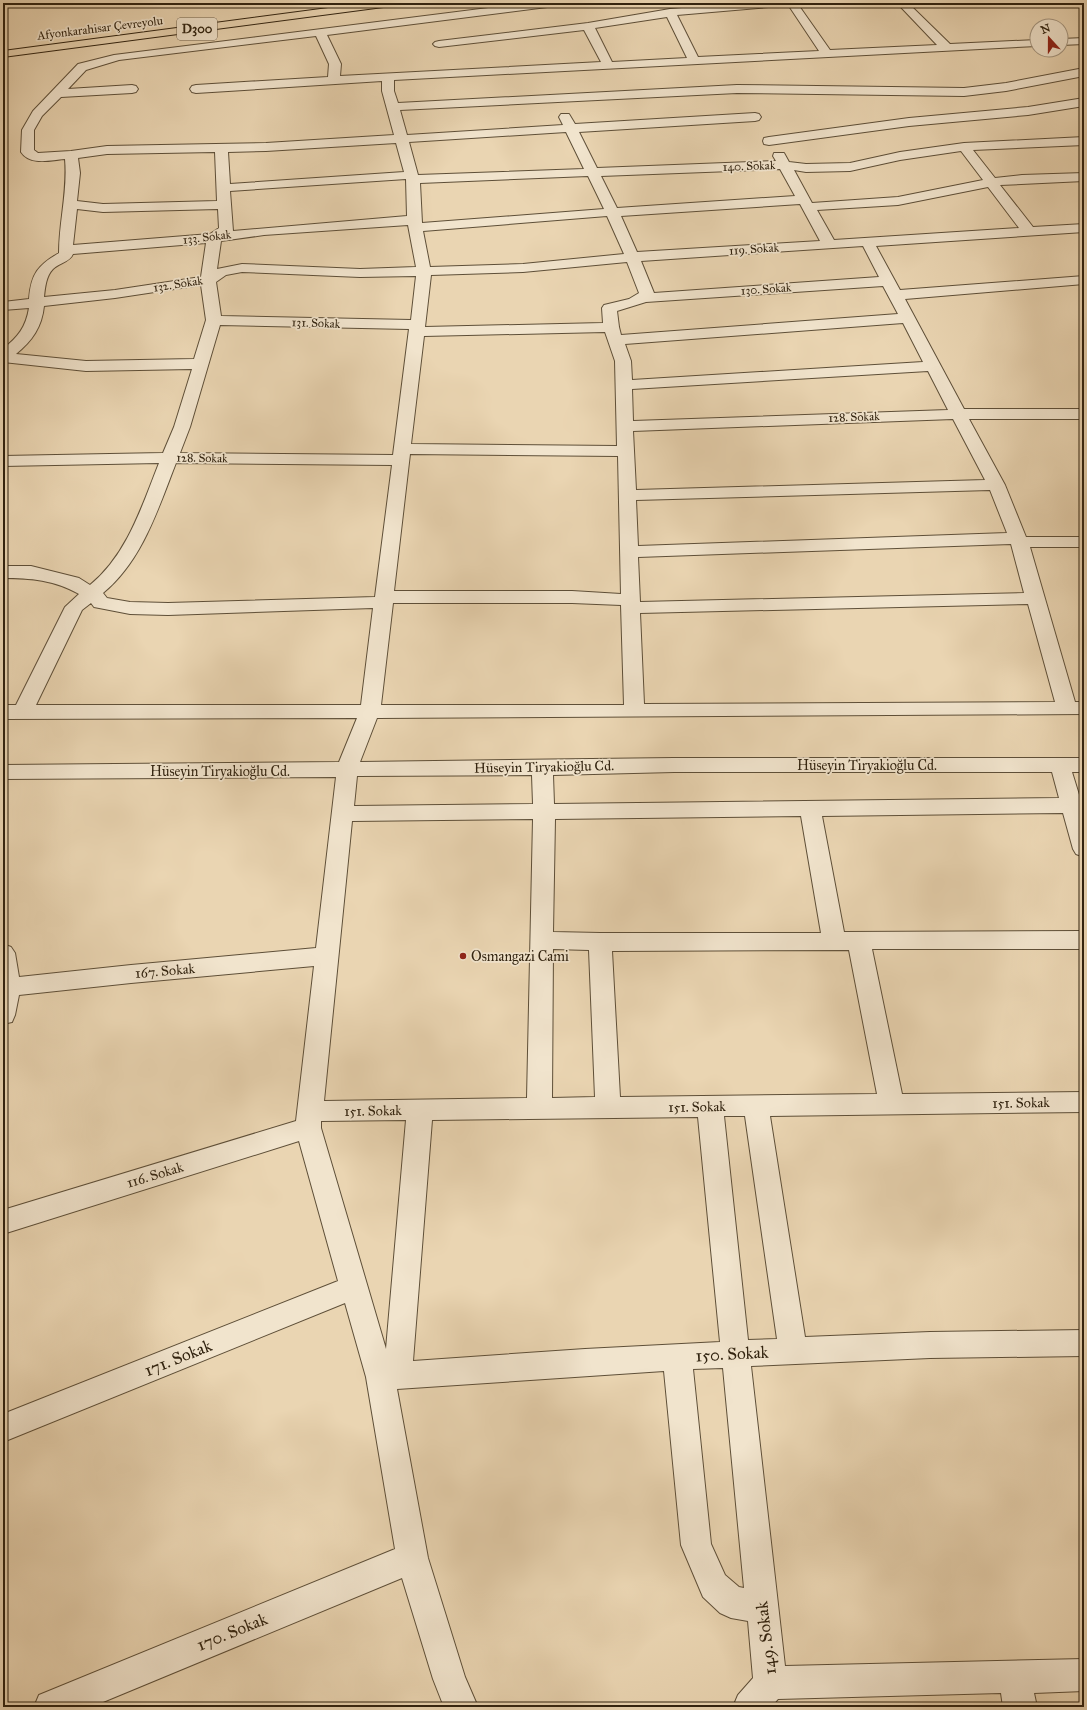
<svg xmlns="http://www.w3.org/2000/svg" width="1087" height="1710" font-family="'IM FELL Great Primer',serif">
  <style>
    .lines { fill: none; stroke-linecap: round; stroke-linejoin: round }
    .minor-casing { stroke: #5e4f38; stroke-width: 2 }
    .highway-casing { stroke: #30220f; stroke-width: 2 }
    .minor { fill: #f1e4cd; fill-rule: evenodd }
    .highway { fill: #ead5b2; fill-rule: evenodd }
    .poi-dot { fill: #8f2418; stroke: #f1e4cd; stroke-width: 1.5 }
    .labels { text-anchor: middle; dominant-baseline: central; stroke-width: 3.5; stroke-linejoin: round; paint-order: stroke }
    .far-street-label { font-size: 12px; fill: #30220f; stroke: #f1e4cd }
    .shield { fill: #f1e4cd; stroke: #6a5c48; stroke-width: 1 }
    .shield-label { font-size: 13px; font-weight: bold; fill: #30220f }
    .street-label { font-size: 14px; fill: #30220f; stroke: #f1e4cd }
    .poi-label { font-size: 14px; fill: #30220f; stroke: #f1e4cd; text-anchor: start }
    .near-street-label { font-size: 17px; fill: #30220f; stroke: #f1e4cd }
  </style>
  <rect width="100%" height="100%" fill="#ead5b2"/>
  <filter id="stains"><feTurbulence type="fractalNoise" baseFrequency=".005" numOctaves="4"/><feColorMatrix values="0 0 0 0 .2 0 0 0 0 .09 0 0 0 0 .02 0 0 0 .5 -.17"/></filter>
  <radialGradient id="worn" r=".72"><stop offset=".6" stop-color="#630" stop-opacity="0"/><stop offset="1" stop-color="#630" stop-opacity=".3"/></radialGradient>
  <g class="lines">
    <g class="minor-casing">
      <path id="minor" d="M 528,3 L 560,3 L 555,6 L 327,35 L 341,64 L 340,76 L 601,62 L 584,30 L 439,47 L 435,46 L 433,44 L 435,42 L 439,41 L 588,23 L 670,9 L 741,3 L 785,3 L 780,6 L 677,15 L 698,57 L 819,51 L 787,3 L 797,3 L 830,50 L 937,45 L 897,3 L 908,3 L 950,44 L 1037,40 L 1037,46 L 394,80 L 394,91 L 398,103 L 737,85 L 964,88 L 1006,83 L 1084,68 L 1084,76 L 1006,91 L 964,96 L 737,93 L 400,110 L 407,135 L 563,125 L 559,117 L 561,114 L 569,114 L 575,124 L 755,113 L 759,114 L 761,117 L 759,120 L 755,121 L 579,132 L 597,168 L 776,161 L 773,156 L 774,153 L 784,153 L 789,162 L 806,164 L 850,163 L 900,152 L 964,143 L 1084,137 L 1084,145 L 973,150 L 995,178 L 1022,175 L 1084,173 L 1084,181 L 1000,185 L 1033,227 L 1084,224 L 1084,232 L 876,246 L 900,290 L 1084,276 L 1084,284 L 905,299 L 964,409 L 1084,409 L 1084,419 L 969,419 L 1005,485 L 1026,537 L 1084,537 L 1084,547 L 1030,547 L 1075,702 L 1084,702 L 1084,714 L 377,718 L 360,762 L 674,758 L 1084,758 L 1084,772 L 1072,772 L 1080,798 L 1084,798 L 1084,857 L 1076,854 L 1073,849 L 1063,813 L 822,816 L 844,932 L 1084,931 L 1084,949 L 872,949 L 902,1094 L 1084,1092 L 1084,1112 L 770,1116 L 805,1337 L 930,1332 L 1084,1330 L 1084,1356 L 930,1358 L 751,1366 L 785,1666 L 1084,1659 L 1084,1691 L 1034,1693 L 1037,1707 L 1003,1707 L 1001,1693 L 778,1699 L 771,1707 L 733,1707 L 738,1695 L 753,1678 L 748,1621 L 731,1618 L 720,1613 L 703,1597 L 681,1545 L 664,1371 L 397,1389 L 428,1558 L 465,1677 L 478,1707 L 444,1707 L 433,1679 L 402,1578 L 91,1707 L 34,1707 L 39,1695 L 395,1549 L 366,1377 L 345,1303 L 3,1442 L 3,1414 L 338,1281 L 299,1141 L 3,1234 L 3,1210 L 296,1121 L 314,966 L 131,983 L 19,995 L 15,1015 L 12,1022 L 3,1024 L 3,944 L 11,947 L 15,953 L 19,977 L 131,965 L 316,948 L 336,777 L 3,779 L 3,765 L 339,762 L 357,718 L 3,719 L 3,705 L 16,705 L 65,607 L 79,594 C 54,580 31,578 3,578 L 3,566 L 31,566 L 79,578 L 90,585 C 127,555 142,506 159,463 L 3,466 L 3,456 L 163,453 L 174,427 L 192,369 L 86,371 L 3,362 L 3,349 C 18,337 26,327 29,308 L 3,310 L 3,302 L 29,299 C 31,274 38,265 59,253 C 59,221 68,191 65,159 C 51,160 30,166 21,152 L 22,130 L 33,111 L 78,64 L 114,55 ZM 667,17 L 687,58 L 612,62 L 595,28 ZM 316,36 L 329,64 L 328,77 L 196,85 L 192,86 L 190,89 L 192,92 L 196,93 L 382,81 L 382,91 L 394,135 L 266,143 L 107,146 L 71,151 L 38,153 L 34,150 L 34,130 L 42,116 L 61,97 L 132,93 L 136,92 L 138,89 L 136,86 L 132,85 L 68,89 L 86,70 L 119,60 ZM 566,132 L 584,169 L 418,175 L 409,142 ZM 396,143 L 404,172 L 230,184 L 228,152 L 266,151 ZM 961,151 L 983,180 L 898,197 L 812,203 L 794,170 L 806,172 L 850,171 L 900,160 ZM 215,152 L 217,201 L 103,204 L 77,201 L 80,173 L 78,158 L 107,154 ZM 780,169 L 795,196 L 617,208 L 601,176 ZM 588,176 L 604,209 L 422,223 L 420,183 ZM 406,179 L 407,216 L 233,231 L 230,191 ZM 988,187 L 1019,228 L 834,240 L 817,210 L 898,205 ZM 800,204 L 820,241 L 637,252 L 621,216 ZM 77,209 L 103,212 L 218,209 L 219,228 L 210,234 L 73,245 ZM 607,216 L 624,254 L 523,264 L 430,267 L 423,231 ZM 408,225 L 416,267 L 360,269 L 242,264 L 217,269 L 221,241 L 264,235 ZM 206,243 L 201,277 L 115,290 L 44,297 C 45,288 46,276 53,269 C 59,263 70,262 73,254 ZM 863,246 L 879,277 L 654,293 L 641,261 ZM 627,262 L 639,293 L 629,299 L 604,305 L 602,308 L 603,323 L 425,327 L 431,275 L 523,272 ZM 242,272 L 360,277 L 416,276 L 411,320 L 221,316 L 216,282 L 226,275 ZM 201,285 L 206,320 L 194,359 L 86,361 L 16,354 C 32,341 42,327 44,306 L 115,298 ZM 883,286 L 898,314 L 621,335 L 619,327 L 617,311 L 646,302 ZM 903,323 L 923,362 L 632,380 L 631,361 L 625,344 ZM 220,325 L 409,329 L 393,455 L 180,453 L 190,427 ZM 605,332 L 615,361 L 617,446 L 411,444 L 424,336 ZM 928,371 L 948,410 L 633,421 L 632,389 ZM 953,419 L 985,480 L 636,490 L 633,431 ZM 410,454 L 618,456 L 621,594 L 572,591 L 394,591 ZM 176,463 L 392,465 L 375,597 L 168,603 L 130,602 L 107,598 L 103,593 C 142,561 158,509 176,463 ZM 990,490 L 1007,533 L 638,546 L 636,500 ZM 1011,544 L 1024,593 L 640,602 L 638,557 ZM 91,603 L 94,607 L 130,614 L 168,615 L 373,608 L 361,705 L 36,705 L 82,610 ZM 393,603 L 572,603 L 621,605 L 624,705 L 381,705 ZM 1028,604 L 1055,702 L 644,704 L 640,613 ZM 674,772 L 1052,772 L 1059,798 L 554,804 L 553,775 ZM 532,775 L 533,804 L 354,806 L 357,776 ZM 801,816 L 821,933 L 600,933 L 553,932 L 555,819 ZM 533,819 L 527,1098 L 324,1101 L 352,821 ZM 553,949 L 589,950 L 595,1097 L 552,1098 ZM 849,950 L 877,1094 L 620,1097 L 612,951 ZM 724,1116 L 745,1116 L 777,1339 L 748,1340 ZM 698,1117 L 720,1342 L 585,1349 L 413,1361 L 432,1120 ZM 406,1120 L 386,1349 L 321,1128 L 321,1121 ZM 723,1368 L 744,1588 L 739,1587 L 725,1575 L 711,1544 L 693,1369 Z
        M 1084,38 L 1084,44 L 1061,45 L 1061,39 Z
        M 1084,98 L 1084,106 L 1028,115 L 909,126 L 769,145 L 764,144 L 763,141 L 764,138 L 769,137 L 909,118 L 1028,107 Z"/>
    </g>
    <g class="highway-casing">
      <path id="highway" d="M 366,3 L 396,3 L 391,6 L 3,57 L 3,51 Z"/>
    </g>
    <use href="#minor" class="minor"/>
    <use href="#highway" class="highway"/>
  </g>
  <circle class="poi-dot" cx="463" cy="956" r="4"/>
  <g class="labels">
    <g class="far-street-label">
      <text transform="translate(100 28) rotate(-7)">Afyonkarahisar Çevreyolu</text>
      <text transform="translate(749 166) rotate(-2)">140. Sokak</text>
      <text transform="translate(207 237) rotate(-7)">133. Sokak</text>
      <text transform="translate(754 249) rotate(-4)">119. Sokak</text>
      <text transform="translate(178 284) rotate(-9)">132. Sokak</text>
      <text transform="translate(766 289) rotate(-4)">130. Sokak</text>
      <text transform="translate(316 323) rotate(2)">131. Sokak</text>
      <text transform="translate(854 417) rotate(-2)">128. Sokak</text>
      <text transform="translate(202 458) rotate(1)">128. Sokak</text>
    </g>
    <rect class="shield" x="177" y="18" width="40" height="22" rx="3"/>
    <g class="shield-label">
      <text x="197" y="29">D300</text>
    </g>
    <g class="street-label">
      <text x="867" y="765">Hüseyin Tiryakioğlu Cd.</text>
      <text transform="translate(544 767) rotate(-1)">Hüseyin Tiryakioğlu Cd.</text>
      <text x="220" y="771">Hüseyin Tiryakioğlu Cd.</text>
      <text transform="translate(165 971) rotate(-5)">167. Sokak</text>
      <text transform="translate(1021 1103) rotate(-1)">151. Sokak</text>
      <text transform="translate(697 1107) rotate(-1)">151. Sokak</text>
      <text transform="translate(373 1111) rotate(-1)">151. Sokak</text>
      <text transform="translate(155 1175) rotate(-17)">116. Sokak</text>
    </g>
    <g class="poi-label">
      <text x="471" y="956">Osmangazi Cami</text>
    </g>
    <g class="near-street-label">
      <text transform="translate(732 1354) rotate(-3)">150. Sokak</text>
      <text transform="translate(178 1358) rotate(-22)">171. Sokak</text>
      <text transform="translate(232 1632) rotate(-22)">170. Sokak</text>
      <text transform="translate(766 1638) rotate(-97)">149. Sokak</text>
    </g>
  </g>
  <rect width="1087" height="1710" fill="none" stroke="#ead5b2" stroke-width="16"/>
  <rect x="4" y="4" width="1079" height="1702" fill="none" stroke="#30220f" stroke-width="2"/>
  <rect x="8" y="8" width="1071" height="1694" fill="none" stroke="#30220f"/>
  <g transform="translate(1049 38) rotate(339)"><circle r="19" fill="#f1e4cd" stroke="#a49681"/>
  <path d="M0-3L7 15L0 10L-7 15Z" fill="#8f2418"/>
  <text y="-6" font-size="11" font-weight="bold" text-anchor="middle" fill="#30220f">N</text>
  </g>
  <rect width="100%" height="100%" filter="url(#stains)"/>
  <rect width="100%" height="100%" fill="url(#worn)"/>
</svg>
